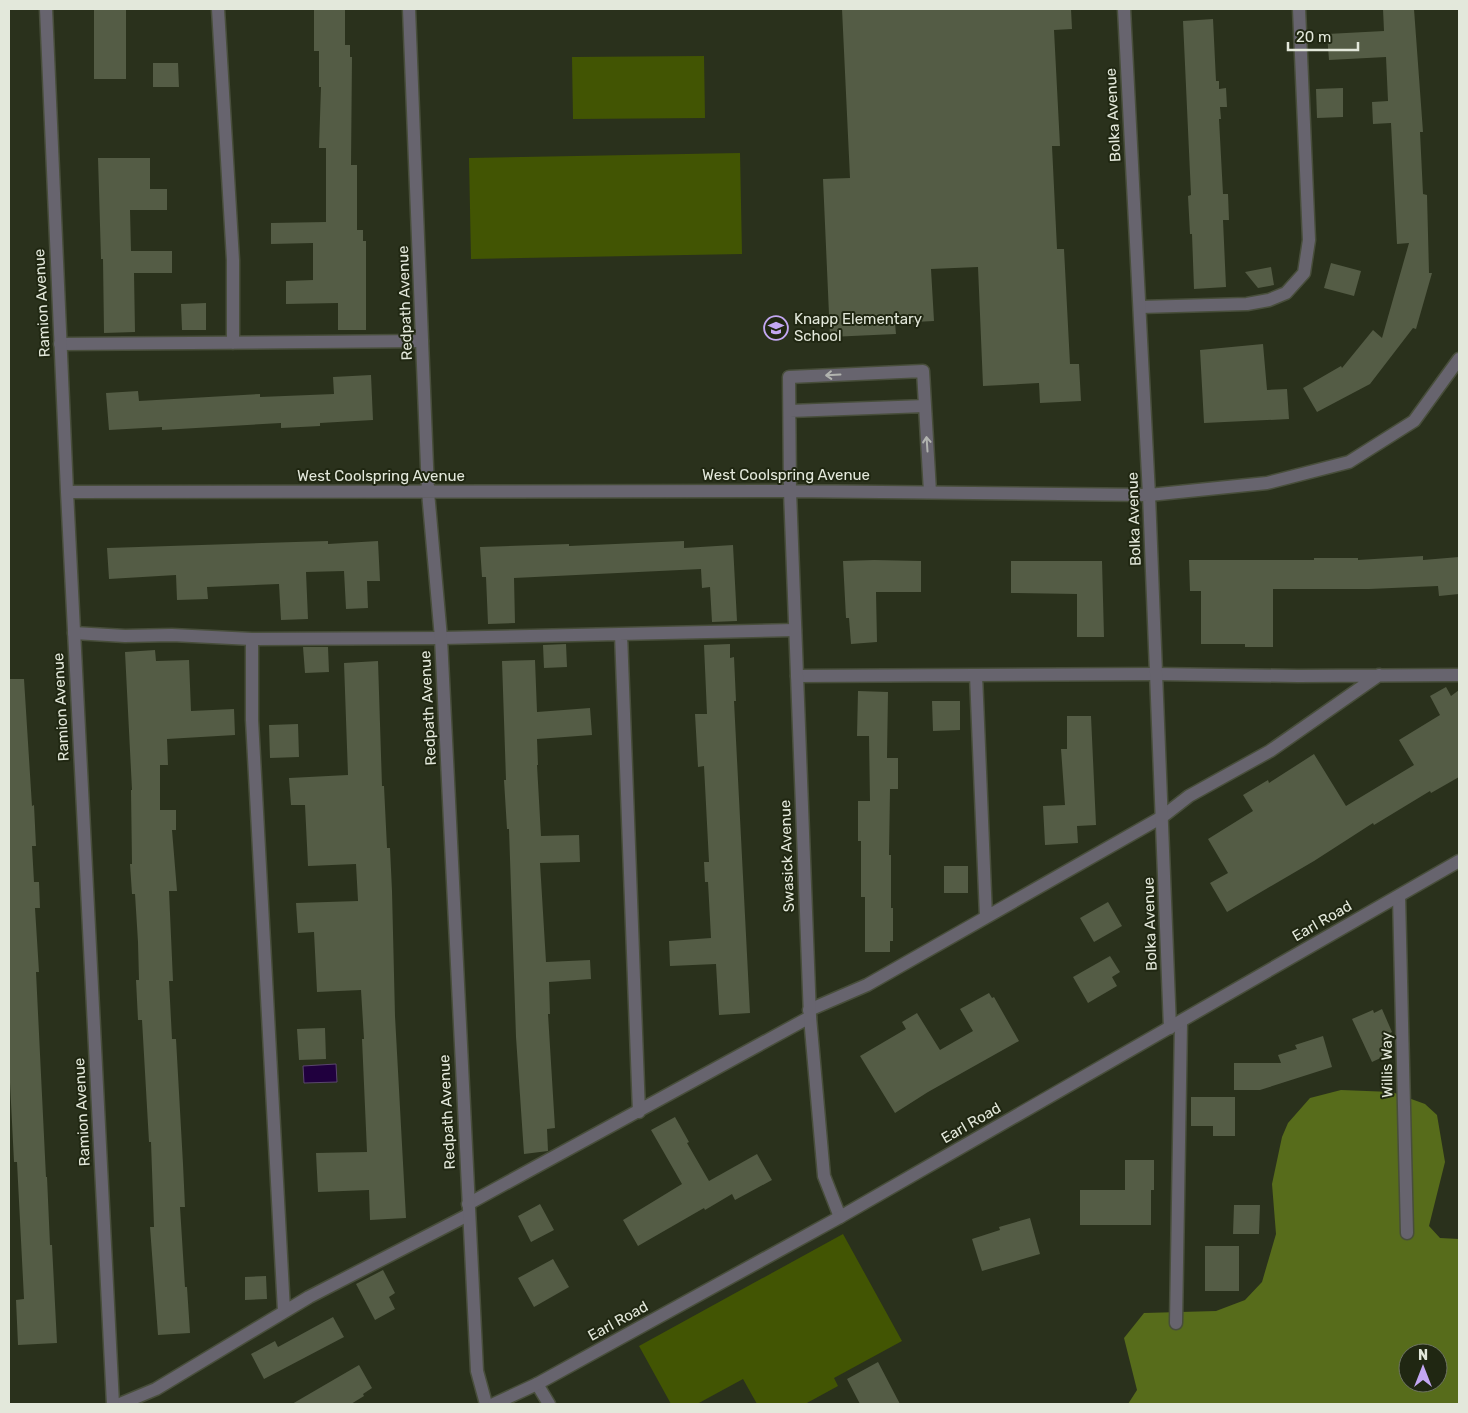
<svg xmlns="http://www.w3.org/2000/svg" width="1468" height="1413" font-family="Rubik,sans-serif">
  <style>
    .green { fill: #425503 }
    .forest { fill: #576c1b; fill-rule: evenodd }
    .water { fill: #20003e; stroke: #5a466d }
    .building { fill: #545c45 }
    .lines { fill: none; stroke-linecap: round; stroke-linejoin: round }
    .service-casing { stroke: #484e3b; stroke-width: 15 }
    .minor-casing { stroke: #484e3b; stroke-width: 15 }
    .tertiary-casing { stroke: #484e3b; stroke-width: 15 }
    .service { stroke: #67646e; stroke-width: 12 }
    .minor { stroke: #67646e; stroke-width: 12 }
    .tertiary { stroke: #67646e; stroke-width: 12 }
    .oneway { stroke: #b1b3af }
    .labels { text-anchor: middle; dominant-baseline: central; stroke-width: 4; stroke-linejoin: round; paint-order: stroke }
    .street-label { font-size: 15px; fill: #e3e8db; stroke: #202712 }
    .poi-label { font-size: 15px; fill: #e3e8db; stroke: #202712; text-anchor: start }
  </style>
  <rect width="100%" height="100%" fill="#2a311c"/>
  <path class="green" d="M 704,56 L 705,118 L 573,119 L 572,57 Z
    M 740,153 L 742,254 L 471,259 L 469,158 Z
    M 843,1234 L 902,1341 L 834,1378 L 838,1386 L 805,1404 L 757,1404 L 743,1379 L 697,1404 L 671,1404 L 639,1346 Z"/>
  <path class="forest" d="M 1341,1090 L 1392,1092 L 1425,1104 L 1437,1115 L 1445,1162 L 1429,1226 L 1440,1238 L 1459,1239 L 1459,1404 L 1128,1404 L 1137,1390 L 1124,1338 L 1144,1313 L 1216,1311 L 1245,1300 L 1262,1282 L 1276,1234 L 1272,1184 L 1282,1137 L 1288,1123 L 1310,1098 ZM 1408,1353 L 1438,1353 L 1438,1383 L 1408,1383 Z"/>
  <path class="water" d="M 336,1064 L 337,1082 L 304,1083 L 303,1066 Z"/>
  <path class="building" d="M 94,9 L 126,9 L 126,79 L 94,79 Z
    M 314,9 L 345,9 L 345,45 L 350,45 L 350,57 L 352,57 L 351,165 L 357,165 L 357,230 L 363,230 L 363,241 L 366,241 L 366,330 L 338,330 L 338,303 L 286,304 L 286,281 L 313,280 L 313,243 L 271,244 L 271,223 L 326,222 L 326,148 L 319,148 L 321,87 L 319,87 L 319,51 L 314,51 Z
    M 842,9 L 1071,9 L 1072,29 L 1054,30 L 1060,146 L 1052,146 L 1057,249 L 1064,249 L 1070,364 L 1079,364 L 1081,401 L 1040,403 L 1039,383 L 983,386 L 978,267 L 931,269 L 934,321 L 895,323 L 896,334 L 830,337 L 823,179 L 850,178 Z
    M 1383,9 L 1414,9 L 1423,132 L 1420,132 L 1423,194 L 1427,195 L 1429,273 L 1432,273 L 1416,329 L 1413,328 L 1370,384 L 1317,412 L 1303,388 L 1341,366 L 1342,368 L 1373,330 L 1382,338 L 1409,243 L 1397,244 L 1391,123 L 1373,124 L 1372,102 L 1388,101 L 1386,57 L 1329,60 L 1327,34 L 1384,31 Z
    M 1213,19 L 1216,81 L 1219,81 L 1219,89 L 1226,88 L 1227,107 L 1220,107 L 1221,119 L 1219,119 L 1223,194 L 1228,194 L 1229,220 L 1223,220 L 1226,287 L 1194,289 L 1192,234 L 1190,234 L 1188,196 L 1191,195 L 1183,21 Z
    M 153,63 L 178,63 L 179,87 L 153,87 Z
    M 1343,88 L 1343,117 L 1317,118 L 1316,89 Z
    M 98,158 L 150,158 L 150,189 L 167,189 L 167,210 L 130,210 L 131,251 L 172,251 L 172,273 L 134,273 L 135,332 L 104,333 L 103,259 L 101,259 Z
    M 1331,263 L 1361,271 L 1354,296 L 1324,288 Z
    M 1271,267 L 1274,285 L 1258,288 L 1245,272 Z
    M 206,303 L 206,330 L 182,330 L 181,304 Z
    M 1263,344 L 1267,390 L 1287,389 L 1289,419 L 1204,423 L 1200,350 Z
    M 371,375 L 373,420 L 320,423 L 320,426 L 281,428 L 281,423 L 162,430 L 162,427 L 109,430 L 106,393 L 138,391 L 139,401 L 260,394 L 260,397 L 334,394 L 333,377 Z
    M 328,541 L 328,544 L 378,541 L 380,581 L 367,581 L 368,608 L 346,609 L 344,571 L 306,572 L 308,619 L 281,620 L 279,584 L 207,587 L 208,599 L 177,600 L 176,575 L 109,579 L 107,548 Z
    M 684,541 L 684,548 L 733,545 L 737,621 L 712,622 L 710,587 L 702,588 L 701,569 L 514,578 L 515,623 L 488,624 L 486,577 L 482,577 L 480,547 L 569,544 L 569,546 Z
    M 1423,556 L 1423,560 L 1459,557 L 1459,594 L 1439,596 L 1438,586 L 1369,589 L 1273,589 L 1273,647 L 1245,647 L 1245,644 L 1201,644 L 1201,591 L 1190,591 L 1189,560 L 1314,560 L 1314,558 L 1358,558 L 1358,560 Z
    M 874,560 L 921,561 L 921,592 L 876,592 L 877,642 L 851,644 L 849,618 L 846,618 L 843,561 Z
    M 1011,561 L 1102,561 L 1104,637 L 1077,637 L 1077,594 L 1011,593 Z
    M 566,644 L 567,667 L 544,668 L 543,645 Z
    M 730,644 L 730,658 L 734,657 L 736,701 L 734,701 L 750,1013 L 719,1015 L 716,964 L 670,966 L 669,941 L 711,938 L 708,882 L 705,882 L 704,862 L 709,862 L 704,766 L 698,767 L 695,714 L 707,714 L 704,645 Z
    M 303,647 L 328,647 L 329,672 L 305,673 Z
    M 155,650 L 156,661 L 189,660 L 191,711 L 234,709 L 235,735 L 167,739 L 168,765 L 160,765 L 160,810 L 176,810 L 176,830 L 172,830 L 177,891 L 169,891 L 173,981 L 169,981 L 172,1039 L 176,1039 L 183,1164 L 185,1207 L 180,1207 L 185,1287 L 187,1287 L 190,1333 L 158,1335 L 150,1227 L 154,1227 L 151,1142 L 149,1142 L 142,1020 L 138,1020 L 136,980 L 139,980 L 138,942 L 135,894 L 132,894 L 130,864 L 132,864 L 131,790 L 132,790 L 125,652 Z
    M 535,660 L 537,712 L 590,708 L 592,735 L 537,739 L 538,765 L 537,765 L 541,836 L 579,835 L 580,862 L 540,863 L 546,962 L 590,960 L 591,979 L 549,982 L 550,1014 L 548,1014 L 555,1128 L 547,1129 L 548,1151 L 524,1154 L 516,1037 L 509,829 L 507,829 L 504,780 L 506,780 L 502,661 Z
    M 378,661 L 382,786 L 384,786 L 387,848 L 390,848 L 392,891 L 395,1016 L 406,1218 L 370,1220 L 369,1190 L 318,1192 L 316,1153 L 367,1152 L 362,1039 L 364,1039 L 361,990 L 317,992 L 314,932 L 298,933 L 296,903 L 358,901 L 356,864 L 308,866 L 305,805 L 291,805 L 289,778 L 348,775 L 344,663 Z
    M 9,679 L 24,679 L 32,806 L 34,805 L 36,846 L 32,846 L 34,882 L 39,882 L 40,908 L 35,908 L 39,972 L 36,972 L 46,1177 L 47,1177 L 50,1245 L 52,1245 L 57,1343 L 18,1345 L 16,1300 L 24,1299 L 17,1162 L 14,1162 L 9,1063 Z
    M 1446,687 L 1451,696 L 1459,690 L 1459,777 L 1431,793 L 1430,791 L 1374,825 L 1373,823 L 1314,861 L 1227,912 L 1210,883 L 1228,873 L 1208,839 L 1253,811 L 1243,795 L 1268,780 L 1269,783 L 1314,754 L 1346,806 L 1414,765 L 1399,740 L 1440,715 L 1430,696 Z
    M 858,691 L 888,692 L 887,758 L 898,758 L 898,789 L 890,789 L 889,855 L 891,855 L 891,908 L 893,908 L 893,941 L 890,941 L 890,952 L 865,952 L 865,897 L 861,897 L 861,841 L 858,841 L 858,801 L 870,801 L 869,736 L 857,736 Z
    M 932,701 L 960,701 L 960,730 L 933,731 Z
    M 1067,716 L 1091,716 L 1096,825 L 1077,826 L 1078,843 L 1045,845 L 1043,806 L 1065,805 L 1061,749 L 1067,749 Z
    M 298,724 L 299,757 L 270,758 L 269,725 Z
    M 944,866 L 968,866 L 968,893 L 944,893 Z
    M 1108,902 L 1122,926 L 1094,942 L 1080,918 Z
    M 1110,956 L 1120,972 L 1112,977 L 1117,986 L 1088,1003 L 1073,977 Z
    M 989,993 L 992,998 L 994,997 L 1019,1041 L 928,1092 L 895,1113 L 860,1056 L 906,1029 L 902,1022 L 917,1013 L 940,1050 L 973,1031 L 960,1009 Z
    M 1382,1009 L 1392,1032 L 1382,1037 L 1389,1054 L 1372,1062 L 1352,1019 L 1373,1010 L 1374,1013 Z
    M 325,1028 L 326,1059 L 299,1060 L 297,1029 Z
    M 1323,1036 L 1332,1067 L 1260,1090 L 1234,1090 L 1234,1063 L 1281,1063 L 1278,1055 L 1297,1049 L 1295,1045 Z
    M 1191,1097 L 1235,1097 L 1235,1136 L 1213,1136 L 1213,1126 L 1191,1126 Z
    M 675,1117 L 689,1142 L 687,1143 L 709,1181 L 757,1154 L 772,1180 L 735,1200 L 732,1194 L 705,1210 L 704,1208 L 638,1246 L 623,1220 L 682,1184 L 651,1130 Z
    M 1125,1160 L 1154,1160 L 1154,1190 L 1151,1190 L 1151,1225 L 1080,1225 L 1080,1190 L 1125,1190 Z
    M 540,1204 L 554,1230 L 531,1242 L 518,1216 Z
    M 1234,1205 L 1260,1205 L 1259,1234 L 1233,1234 Z
    M 1030,1218 L 1040,1254 L 982,1271 L 972,1239 L 1000,1230 L 999,1227 Z
    M 1205,1246 L 1239,1246 L 1239,1291 L 1205,1291 Z
    M 553,1259 L 569,1287 L 534,1307 L 518,1278 Z
    M 383,1270 L 395,1293 L 389,1297 L 395,1309 L 375,1320 L 356,1284 Z
    M 266,1276 L 267,1299 L 245,1300 L 245,1277 Z
    M 333,1317 L 344,1337 L 264,1379 L 251,1354 L 275,1341 L 278,1347 Z
    M 878,1362 L 900,1404 L 860,1404 L 847,1379 Z
    M 359,1365 L 372,1388 L 363,1394 L 364,1396 L 351,1404 L 292,1404 Z"/>
  <g class="lines">
    <g class="service-casing">
      <path id="service" d="M 218,9 L 233,260 L 233,343
        M 1140,307 L 1247,304 L 1269,300 L 1286,293 L 1304,273 L 1309,240 L 1299,9
        M 60,344 L 422,341
        M 790,411 L 925,406
        M 790,491 L 789,377 L 923,371 L 930,492
        M 74,633 L 125,636 L 172,635 L 252,639
        M 621,634 L 639,1112
        M 976,675 L 986,917
        M 797,676 L 1156,674 L 1298,676 L 1459,675
        M 809,1010 L 867,985 L 1162,817 L 1189,796 L 1270,751 L 1379,675
        M 468,1204 L 810,1017
        M 284,1311 L 252,720 L 252,639 L 441,638 L 795,630
        M 1176,1323 L 1181,1022
        M 120,1404 L 156,1389 L 309,1297 L 468,1215"/>
    </g>
    <g class="minor-casing">
      <path id="minor" d="M 46,9 L 67,492 L 113,1404
        M 409,9 L 428,492 L 441,638 L 477,1371 L 486,1404
        M 1124,9 L 1149,495 L 1170,1028
        M 790,491 L 810,1017 L 824,1176 L 840,1217
        M 67,492 L 790,491 L 1149,495 L 1267,483 L 1349,462 L 1414,421 L 1459,359
        M 1399,896 L 1407,1233
        M 537,1384 L 549,1404"/>
    </g>
    <g class="tertiary-casing">
      <path id="tertiary" d="M 494,1404 L 537,1384 L 840,1217 L 1459,861"/>
    </g>
    <use href="#service" class="service"/>
    <use href="#minor" class="minor"/>
    <use href="#tertiary" class="tertiary"/>
  </g>
  <defs><path id="oneway-shaft" d="M-6 0H5M1.5-3L5.5 0L1.5 3" fill="none" stroke-width="1.6" stroke-linecap="round" stroke-linejoin="round" transform="scale(1.25)"/></defs>
  <g class="oneway">
    <use href="#oneway-shaft" transform="translate(833 375) rotate(177)"/>
    <use href="#oneway-shaft" transform="translate(927 444) rotate(-94)"/>
  </g>
  <defs>
    <g id="school-ring" transform="scale(1.25)"><circle r="9.5" fill="#202712" stroke="#c3a7f2" stroke-width="1.5"/><path d="M0-5L7-2L0 1L-7-2ZM-4 1L0 2.5L4 1V4Q0 6-4 4Z" fill="#c3a7f2"/></g>
  </defs>
  <g fill-rule="evenodd">
    <use href="#school-ring" x="776" y="328"/>
  </g>
  <g class="labels">
    <g class="street-label">
      <text transform="translate(1113 115) rotate(-93)">Bolka Avenue</text>
      <text transform="translate(42 303) rotate(-93)">Ramion Avenue</text>
      <text transform="translate(405 303) rotate(-92)">Redpath Avenue</text>
      <text x="786" y="475">West Coolspring Avenue</text>
      <text x="381" y="476">West Coolspring Avenue</text>
      <text transform="translate(1134 519) rotate(-92)">Bolka Avenue</text>
      <text transform="translate(61 707) rotate(-93)">Ramion Avenue</text>
      <text transform="translate(428 708) rotate(-93)">Redpath Avenue</text>
      <text transform="translate(787 856) rotate(-92)">Swasick Avenue</text>
      <text transform="translate(1322 921) rotate(-30)">Earl Road</text>
      <text transform="translate(1150 924) rotate(-92)">Bolka Avenue</text>
      <text transform="translate(1387 1065) rotate(-91)">Willis Way</text>
      <text transform="translate(82 1112) rotate(-93)">Ramion Avenue</text>
      <text transform="translate(447 1112) rotate(-93)">Redpath Avenue</text>
      <text transform="translate(971 1123) rotate(-30)">Earl Road</text>
      <text transform="translate(618 1321) rotate(-29)">Earl Road</text>
    </g>
    <g class="poi-label">
      <text x="794" y="319">Knapp Elementary<tspan x="794" dy="17">School</tspan></text>
    </g>
  </g>
  <rect width="1468" height="1413" fill="none" stroke="#e3e8db" stroke-width="20"/>
  <g transform="translate(1423 1368)"><circle r="24" fill="#202712" stroke="#6e7462"/>
  <path d="M0-4L9 19L0 12L-9 19Z" fill="#c3a7f2"/>
  <text y="-8" font-size="14" font-weight="bold" text-anchor="middle" fill="#e3e8db">N</text>
  </g>
  <path d="M1288 42v8h70v-8" fill="none" stroke="#e3e8db" stroke-width="2.5"/>
  <text x="1296" y="42" font-size="15" fill="#e3e8db" stroke="#202712" stroke-width="4" paint-order="stroke">20 m</text>
</svg>
